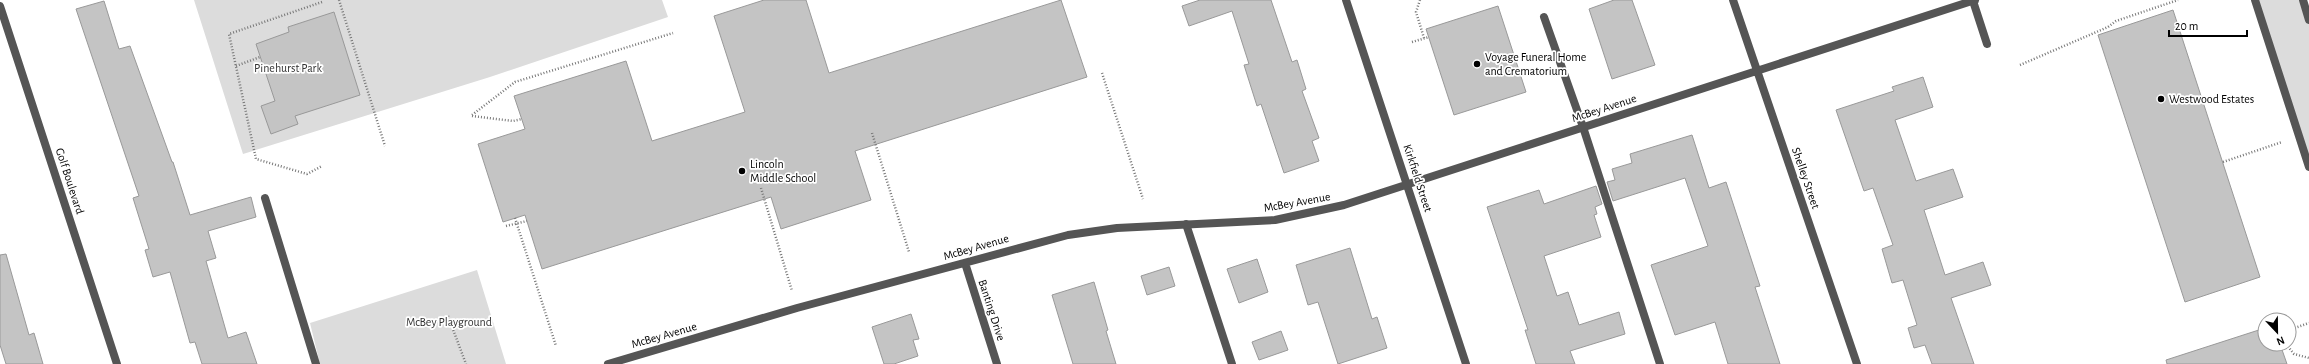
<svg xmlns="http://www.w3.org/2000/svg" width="2309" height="364" font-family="'Alegreya Sans',sans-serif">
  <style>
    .green { fill: #dcdcdc }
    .building { fill: #c4c4c4; stroke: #999 }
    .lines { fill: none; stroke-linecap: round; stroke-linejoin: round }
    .path { stroke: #777; stroke-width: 2.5; stroke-dasharray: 1 2; stroke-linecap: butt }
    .service { stroke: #555; stroke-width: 8 }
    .minor { stroke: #555; stroke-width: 8 }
    .tertiary { stroke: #555; stroke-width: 8 }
    .poi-dot { fill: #000; stroke: #fff; stroke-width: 1.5 }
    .labels { text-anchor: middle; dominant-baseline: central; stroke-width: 3.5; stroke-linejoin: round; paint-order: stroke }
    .poi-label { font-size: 12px; fill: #000; stroke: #fff; text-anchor: start }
    .park-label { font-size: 12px; fill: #333; stroke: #fff }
    .street-label { font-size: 12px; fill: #000; stroke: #fff }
  </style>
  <rect width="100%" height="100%" fill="#fff"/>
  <path class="green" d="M 194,0 L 662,0 L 668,17 L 490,77 L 243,154 Z
    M 2255,0 L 2303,0 L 2309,20 L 2309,167 Z
    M 477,270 L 506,364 L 320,364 L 310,323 Z"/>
  <path class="building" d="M 764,0 L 806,0 L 829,73 L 1061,0 L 1087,77 L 855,151 L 871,200 L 781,229 L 771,197 L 542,269 L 525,215 L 503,222 L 478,144 L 525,129 L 514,96 L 626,61 L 652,141 L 745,112 L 714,16 Z
    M 1200,0 L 1271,0 L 1292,62 L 1297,60 L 1306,89 L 1302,91 L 1319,138 L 1312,141 L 1319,161 L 1284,173 L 1261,104 L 1257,106 L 1244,65 L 1249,64 L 1232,11 L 1189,26 L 1182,6 Z
    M 1614,0 L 1632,0 L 1655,65 L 1612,79 L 1589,9 Z
    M 104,1 L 119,49 L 130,46 L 172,162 L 173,162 L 190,215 L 251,197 L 256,217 L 208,231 L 216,258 L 206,261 L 228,338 L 246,332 L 257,364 L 202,364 L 195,342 L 190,343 L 170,272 L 153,277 L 145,250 L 149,249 L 133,198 L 139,196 L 76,9 Z
    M 1498,6 L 1526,92 L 1454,115 L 1426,29 Z
    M 2173,10 L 2260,277 L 2185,302 L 2098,35 Z
    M 334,12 L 360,95 L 295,116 L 298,124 L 271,134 L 261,106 L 275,101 L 256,44 L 289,32 L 288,27 Z
    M 1923,77 L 1933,107 L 1895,120 L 1916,181 L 1953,169 L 1963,197 L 1924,210 L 1945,275 L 1983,262 L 1991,285 L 1951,298 L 1974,364 L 1932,364 L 1925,345 L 1914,348 L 1908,328 L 1917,325 L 1903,280 L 1892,283 L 1882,249 L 1893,245 L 1873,188 L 1864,191 L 1836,110 L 1894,91 L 1892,87 Z
    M 1692,135 L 1709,188 L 1726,182 L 1760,286 L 1755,287 L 1780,364 L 1728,364 L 1715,322 L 1675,335 L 1651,265 L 1708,246 L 1685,178 L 1613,201 L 1607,182 L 1615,180 L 1612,169 L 1632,163 L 1630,154 Z
    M 1596,186 L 1602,204 L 1595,207 L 1597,214 L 1594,215 L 1601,237 L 1544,256 L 1557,296 L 1568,292 L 1579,325 L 1619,312 L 1625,334 L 1570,351 L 1575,364 L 1536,364 L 1525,330 L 1528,330 L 1487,207 L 1539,190 L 1544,204 Z
    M 1350,248 L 1372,319 L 1377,317 L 1387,348 L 1338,364 L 1318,302 L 1308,305 L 1296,265 Z
    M 6,254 L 29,335 L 34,333 L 43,364 L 6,364 L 0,345 L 0,255 Z
    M 1257,259 L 1268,292 L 1239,303 L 1227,269 Z
    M 1169,267 L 1175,286 L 1147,295 L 1141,276 Z
    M 1094,282 L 1108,330 L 1106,331 L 1116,364 L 1073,364 L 1052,295 Z
    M 911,314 L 919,339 L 913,340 L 918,356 L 894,364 L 884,364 L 872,327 Z
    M 2265,328 L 2265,344 L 2280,344 L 2287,364 L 2167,364 L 2166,360 Z
    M 1281,331 L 1288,350 L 1259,360 L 1252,342 Z"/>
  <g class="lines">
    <path class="path" d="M 339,0 L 385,146
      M 1420,0 L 1416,12 L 1424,38
      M 322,2 L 229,34 L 256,159 L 307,174 L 322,166
      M 1412,42 L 1429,37
      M 2020,65 L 2108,27 L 2116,21 L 2178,0
      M 236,66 L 260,57
      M 1102,73 L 1143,199
      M 472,115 L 515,82 L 673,33
      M 472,116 L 513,121 L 522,119
      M 872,133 L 909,252
      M 2223,162 L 2282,142
      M 761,188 L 792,291
      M 515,218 L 556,346
      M 506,226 L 527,221
      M 448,316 L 466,364
      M 2289,330 L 2309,323
      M 2286,344 L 2294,354 L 2309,358"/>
    <path class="service" d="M 1973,1 L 1987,44
      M 1544,17 L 1583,127 L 1660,364
      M 265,198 L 316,364
      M 1186,224 L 1232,364"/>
    <path class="minor" d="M 1346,0 L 1466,364
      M 1733,0 L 1857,364
      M 0,6 L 117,364
      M 965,263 L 997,364
      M 608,364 L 797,308 L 1068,235 L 1117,228 L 1275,220 L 1344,205 L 1975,0"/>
    <path class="tertiary" d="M 2255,0 L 2309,167
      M 2303,0 L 2309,20"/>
  </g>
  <g class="poi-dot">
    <circle cx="1477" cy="64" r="4"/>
    <circle cx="2161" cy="99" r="4"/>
    <circle cx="742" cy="171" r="4"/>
  </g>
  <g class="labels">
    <g class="poi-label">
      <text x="1485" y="57">Voyage Funeral Home<tspan x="1485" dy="14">and Crematorium</tspan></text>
      <text x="2169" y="99">Westwood Estates</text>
      <text x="750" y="164">Lincoln<tspan x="750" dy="14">Middle School</tspan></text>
    </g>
    <g class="park-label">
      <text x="288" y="68">Pinehurst Park</text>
      <text x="449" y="322">McBey Playground</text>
    </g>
    <g class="street-label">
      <text transform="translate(1604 108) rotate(-18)">McBey Avenue</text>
      <text transform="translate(1418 178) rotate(72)">Kirkfield Street</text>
      <text transform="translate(1806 178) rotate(71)">Shelley Street</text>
      <text transform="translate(70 181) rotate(72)">Golf Boulevard</text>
      <text transform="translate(1297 202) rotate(-10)">McBey Avenue</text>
      <text transform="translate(976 247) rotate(-16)">McBey Avenue</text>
      <text transform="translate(992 310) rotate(72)">Banting Drive</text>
      <text transform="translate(664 335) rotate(-16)">McBey Avenue</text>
    </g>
  </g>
  <g transform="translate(2277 332) rotate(158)"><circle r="19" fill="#ffffff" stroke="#999999"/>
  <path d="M0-3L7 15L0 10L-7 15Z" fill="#000000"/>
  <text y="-6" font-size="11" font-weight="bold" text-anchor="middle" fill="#000000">N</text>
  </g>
  <path d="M2169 30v6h78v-6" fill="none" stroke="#000000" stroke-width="2"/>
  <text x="2175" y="30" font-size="12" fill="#000000" stroke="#ffffff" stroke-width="3" paint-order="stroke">20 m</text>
</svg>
